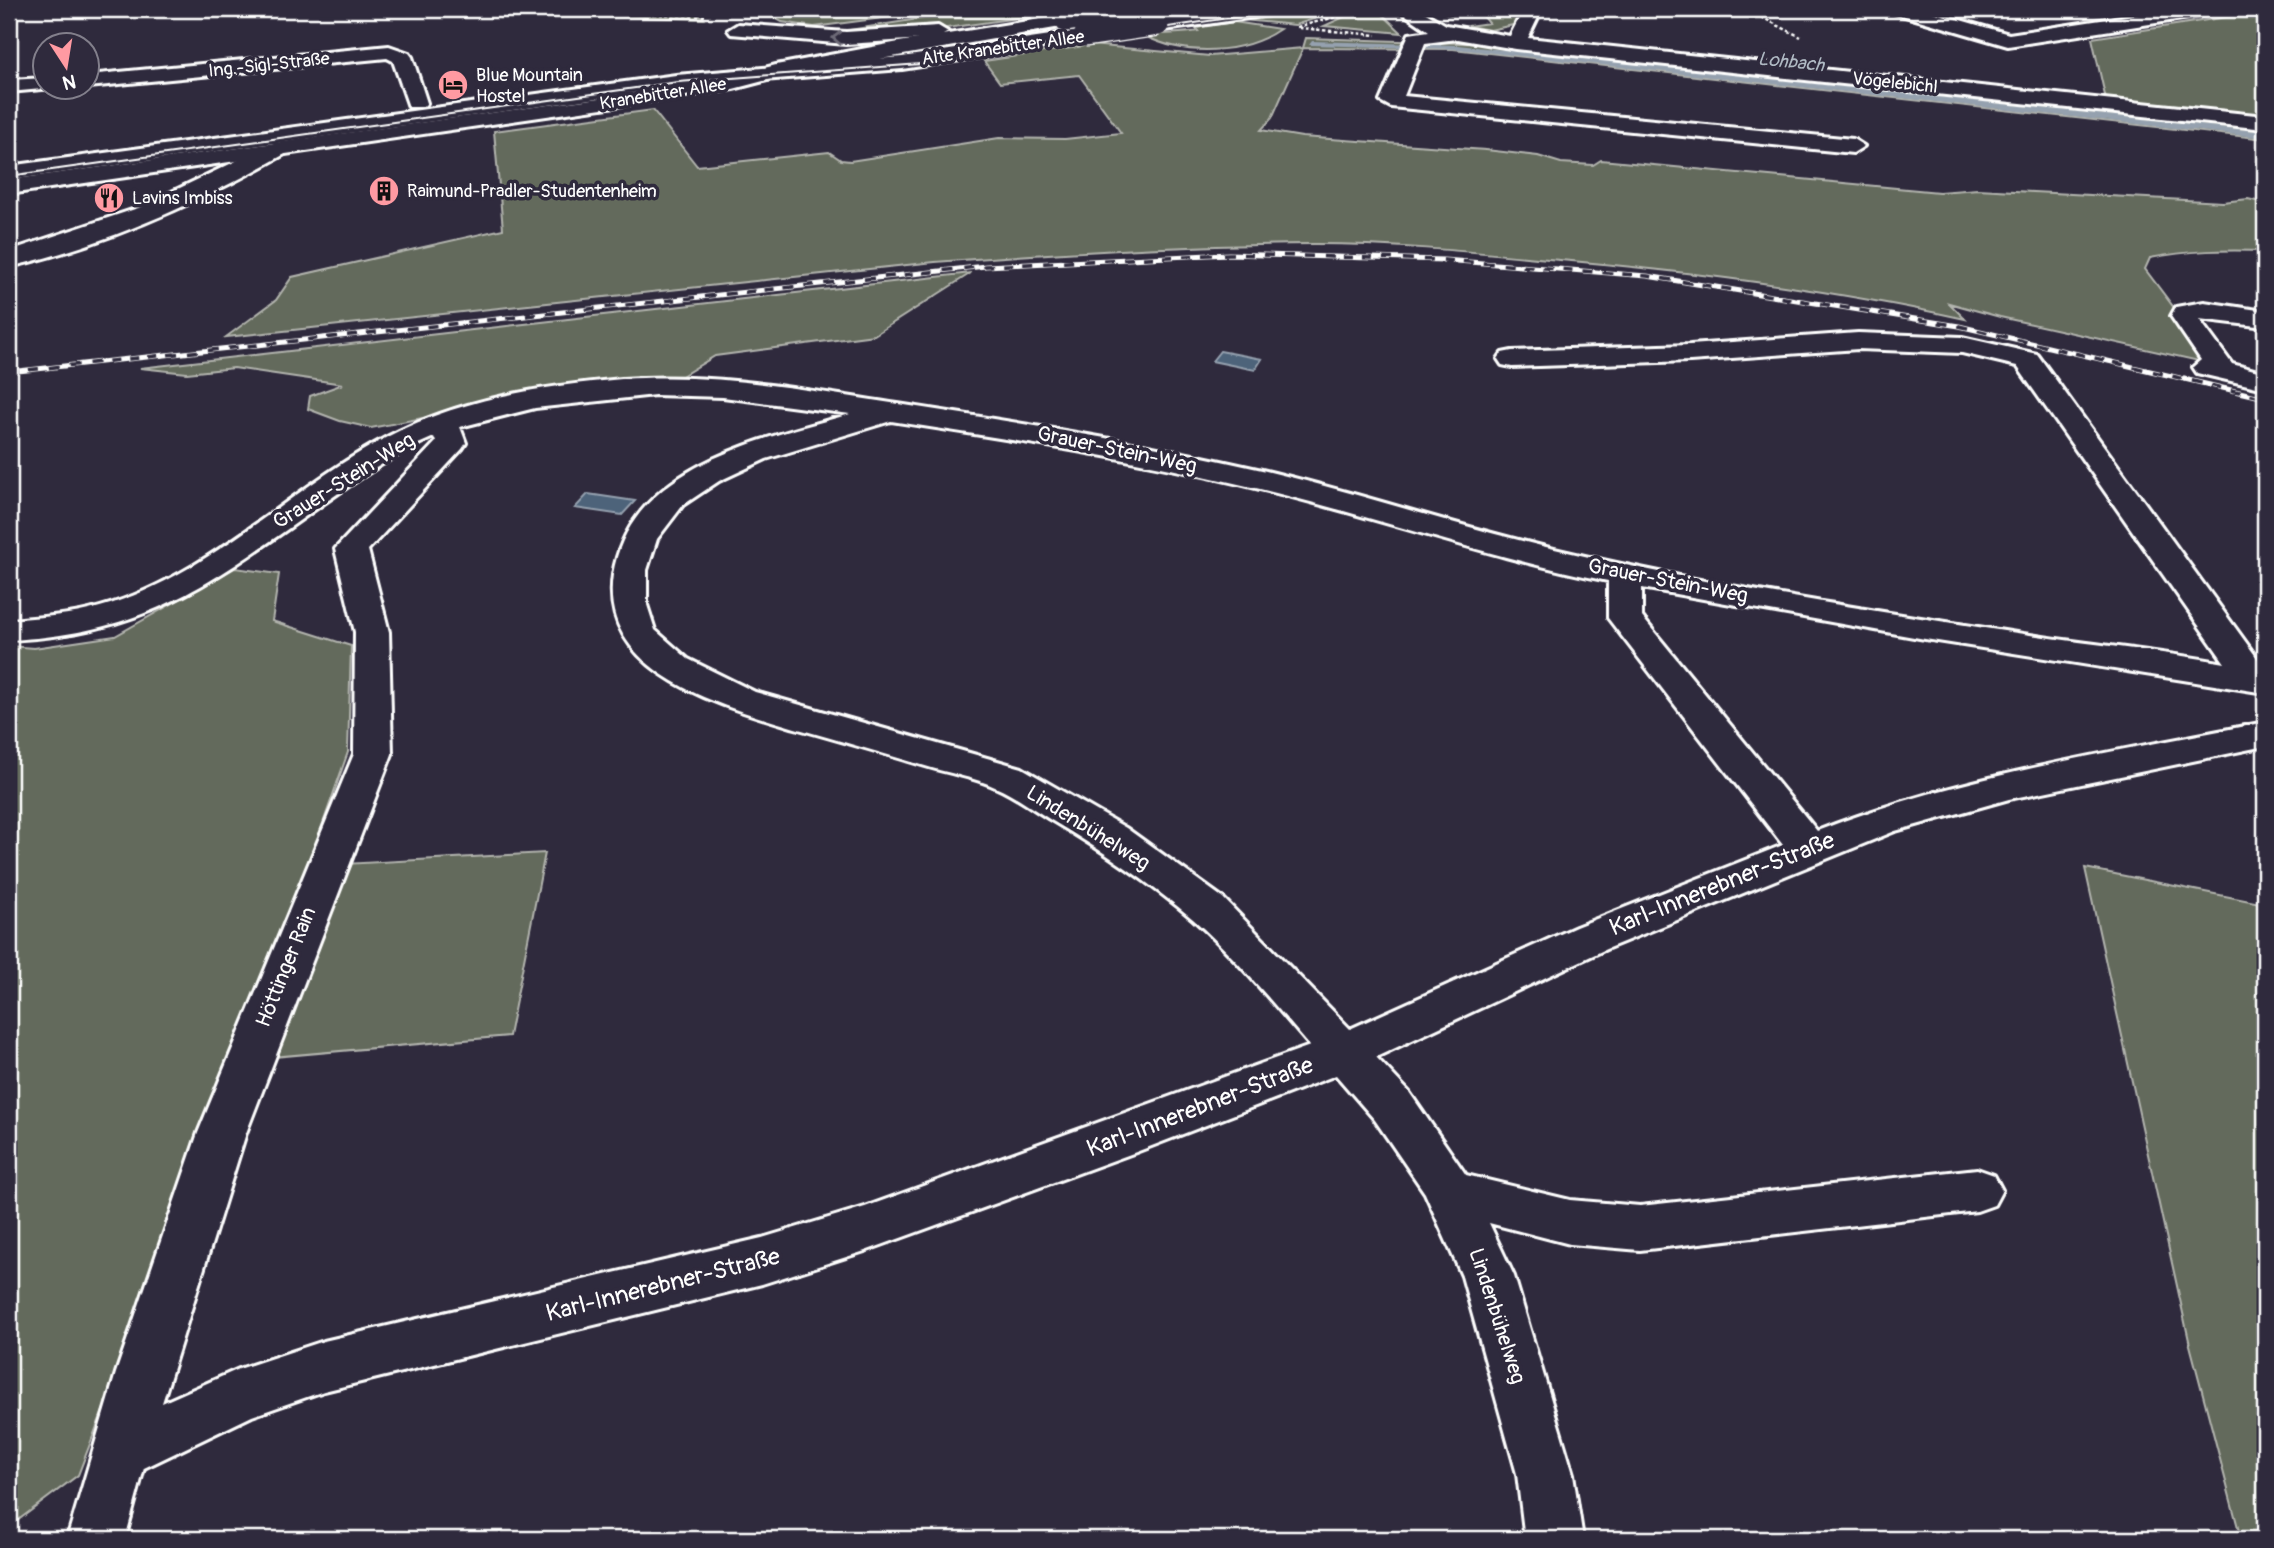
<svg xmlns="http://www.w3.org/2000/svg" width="2274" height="1548" font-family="Pangolin,sans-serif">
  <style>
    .green { fill: #646a5c; stroke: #b2b4ae; stroke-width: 2 }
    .water { fill: #4e637a; stroke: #95a1af; stroke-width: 2 }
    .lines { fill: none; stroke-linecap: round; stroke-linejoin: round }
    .stream { fill: #95a1af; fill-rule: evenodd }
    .minor-casing { stroke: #fff; stroke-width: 6 }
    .major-casing { stroke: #fff; stroke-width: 6 }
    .path { stroke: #fff; stroke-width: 2.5; stroke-dasharray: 3.5 2.5; stroke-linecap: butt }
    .minor { fill: #2f2a3d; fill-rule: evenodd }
    .major { fill: #2f2a3d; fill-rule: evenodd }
    .tram { stroke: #fff; stroke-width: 2 }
    .rail-casing { stroke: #fff; stroke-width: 5 }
    .rail { stroke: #2f2a3d; stroke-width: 3.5; stroke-dasharray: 10; stroke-linecap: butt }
    .minor-bridge-casing { stroke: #fff; stroke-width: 24; stroke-linecap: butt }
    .major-bridge-casing { stroke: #fff; stroke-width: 24; stroke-linecap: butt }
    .minor-bridge { stroke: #2f2a3d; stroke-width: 21 }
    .major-bridge { stroke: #2f2a3d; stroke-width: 21 }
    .oneway { stroke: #6d6a77 }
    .labels { text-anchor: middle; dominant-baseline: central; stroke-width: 7; stroke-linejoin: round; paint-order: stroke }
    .far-street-label { font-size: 18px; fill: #fff; stroke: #2f2a3d }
    .far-poi-label { font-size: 18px; fill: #fff; stroke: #2f2a3d; text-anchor: start }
    .far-water-label { font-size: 19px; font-style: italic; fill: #afb9c3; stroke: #2f2a3d }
    .street-label { font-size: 21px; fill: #fff; stroke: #2f2a3d }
    .near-street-label { font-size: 24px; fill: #fff; stroke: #2f2a3d }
  </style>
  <rect width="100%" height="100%" fill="#2f2a3d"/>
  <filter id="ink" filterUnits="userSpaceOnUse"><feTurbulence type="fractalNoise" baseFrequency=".0143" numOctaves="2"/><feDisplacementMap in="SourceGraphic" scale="14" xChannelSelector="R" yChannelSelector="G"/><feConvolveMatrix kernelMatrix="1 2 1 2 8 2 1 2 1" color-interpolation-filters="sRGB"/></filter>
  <g filter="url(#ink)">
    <path class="green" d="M 404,9 L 694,9 L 704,19 Z
      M 798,9 L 951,9 L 814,27 L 782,22 L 768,14 Z
      M 980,9 L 1097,9 L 1059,17 L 1017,18 L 940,29 L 831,33 Z
      M 1304,9 L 1345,9 L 1295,25 L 1232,19 Z
      M 1437,9 L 1521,9 L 1513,25 L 1490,30 L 1468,26 L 1489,23 L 1480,12 L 1451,15 Z
      M 1379,11 L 1402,33 L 1324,26 L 1346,16 Z
      M 2265,11 L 2265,117 L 2106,100 L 2092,38 Z
      M 1234,22 L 1280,29 C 1243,55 1184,56 1145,36 C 1163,33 1180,34 1198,31 L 1195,28 Z
      M 1306,38 L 1492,44 L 2265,129 L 2265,139 L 1453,49 L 1303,48 L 1272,118 L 1261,130 L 1302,137 L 1486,150 L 1538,156 L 1561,163 L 1593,165 L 1601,160 L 1939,192 L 1978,189 L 2223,202 L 2248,199 L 2265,203 L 2265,251 C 2225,250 2189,250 2150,258 L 2145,269 L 2217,365 L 2000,317 L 1949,303 L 1965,319 C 1824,288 1681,270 1537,258 C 1463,251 1389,244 1315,244 C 1189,245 1062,252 935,262 L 226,337 L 276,300 L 292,277 L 503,229 L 494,131 L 653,110 L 697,166 L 829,152 L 841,160 L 850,161 L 999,138 L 1065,139 L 1121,133 L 1079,75 L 1000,83 L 984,61 L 1091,45 L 1210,56 L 1303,48 Z
      M 971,273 L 874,335 L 715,356 L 680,377 L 560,391 L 522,392 L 495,404 L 371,428 L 340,421 L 308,409 L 310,396 L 343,384 L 234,368 L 187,373 L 140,368 Z
      M 235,568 L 279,574 L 272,621 L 351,646 L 348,752 L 308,866 L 545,853 L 509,1036 L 239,1060 L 78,1475 L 9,1527 L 9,646 L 34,648 L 115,636 Z
      M 2085,868 L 2265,904 L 2265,1539 L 2241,1539 L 2190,1345 Z"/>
    <path class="water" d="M 1220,351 L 1262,359 L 1255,370 L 1212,361 Z
      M 588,494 L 635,501 L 622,515 L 575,508 Z"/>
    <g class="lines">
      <path class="stream" d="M 1312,41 L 1458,45 L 2265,132 L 2265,138 L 1458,49 L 1309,45 Z"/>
      <g class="minor-casing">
        <path id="minor" d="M 1231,9 L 1278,9 L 1269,15 L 1158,31 L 1148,25 L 1158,19 Z
          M 1397,9 L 1419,9 L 1446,25 L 1510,36 L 1524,9 L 1542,9 L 1528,38 L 2265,116 L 2265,129 L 1516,49 L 1457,39 L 1425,43 L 1404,96 L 1853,139 L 1864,146 L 1853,153 L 1391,107 L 1380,101 L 1409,34 L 1429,31 Z
          M 1893,9 L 1922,9 L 2009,34 L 2173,9 L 2217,9 L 2208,15 L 2008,46 L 1895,13 Z
          M 738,24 L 846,32 L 938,26 L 948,32 L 938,38 L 846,44 L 731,34 L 728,30 Z
          M 1084,30 L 1094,36 L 1091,40 L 902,69 L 676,87 L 278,143 L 288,149 L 285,154 C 200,202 105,245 9,267 L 9,251 L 138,208 L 274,143 L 9,180 L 9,166 L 676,75 L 902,57 Z
          M 389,46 L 409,53 L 412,57 L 427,103 L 423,107 L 409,107 L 393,61 L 387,58 L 88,87 L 88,75 Z
          M 46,78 L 46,88 L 53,88 L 9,92 L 9,80 Z
          M 2204,302 L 2265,311 L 2265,327 L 2199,319 L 2232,364 L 2265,373 L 2265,389 L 2197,373 L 2193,367 L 2201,360 L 2171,316 L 2176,307 Z
          M 1858,333 L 1962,337 L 2037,354 L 2265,669 L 2265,693 L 1925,639 L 1642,588 L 1642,617 L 1817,831 C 1960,775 2115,752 2265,722 L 2265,746 L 2009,799 L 1895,831 L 1606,949 L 1376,1057 L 1409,1092 L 1466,1175 L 1570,1200 L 1640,1206 L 1977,1169 L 1994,1175 L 2002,1190 L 1994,1205 L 1977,1211 L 1640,1250 L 1570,1244 L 1489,1223 L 1514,1276 L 1573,1474 L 1583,1539 L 1525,1539 L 1517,1474 L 1462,1276 L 1425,1193 L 1375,1120 L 1336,1075 L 1136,1152 L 865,1251 L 762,1284 L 324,1391 L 252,1416 L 144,1468 L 125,1539 L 67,1539 L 116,1373 L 198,1133 L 354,754 L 355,632 L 335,549 L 436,442 L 434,437 C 393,454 356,481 320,506 C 211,583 148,633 9,640 L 9,620 C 40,617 70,616 100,607 C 208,577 290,488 387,437 C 458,399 543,386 622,379 C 715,372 806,390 898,404 C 1020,423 1142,442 1262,470 C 1363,494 1462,528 1563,551 C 1717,587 1874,611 2030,635 C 2095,645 2160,651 2225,663 L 2017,366 L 1962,353 L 1858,349 L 1690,361 L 1512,367 L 1502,365 L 1498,359 L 1502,353 L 1512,351 L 1690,345 ZM 655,395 L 723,397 L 850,414 C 768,438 645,462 617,557 C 584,669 715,704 795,728 C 841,741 886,754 932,768 C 953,774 976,778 995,787 C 1014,795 1033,809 1051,820 C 1100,849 1149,882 1193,919 C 1236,957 1273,1003 1310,1046 L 865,1207 L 762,1238 L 324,1341 L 239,1369 L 162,1403 L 246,1133 L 392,754 L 389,632 L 368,550 L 462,449 L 466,443 L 460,427 L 535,408 ZM 891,421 C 1014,440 1138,459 1260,489 C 1377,517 1490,558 1608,581 L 1608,618 L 1783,845 L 1576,927 L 1350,1029 L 1223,898 L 1126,828 L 1022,768 L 755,692 L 688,659 L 655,630 L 647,605 L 647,570 L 657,539 L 683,505 L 719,481 L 766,459 Z"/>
      </g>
      <g class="major-casing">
        <path id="major" d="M 1065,15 L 1075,21 L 1072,25 L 779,77 L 733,89 L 9,194 L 9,180 L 643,92 L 731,77 L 776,65 L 899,42 Z"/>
      </g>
      <path class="path" d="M 486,9 L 705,16
        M 679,9 L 687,16
        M 1745,9 L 1801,37
        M 1297,27 L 1367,9
        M 1299,28 L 1377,35"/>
      <use href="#minor" class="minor"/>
      <use href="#major" class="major"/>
      <path class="tram" d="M 9,176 L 678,82 L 921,64 L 1288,9"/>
      <g class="rail-casing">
        <path id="rail" d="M 9,372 L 986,266 L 1229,254 L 1444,260 L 1647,276 L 1959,326 L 2265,398"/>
      </g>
      <use href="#rail" class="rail"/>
      <g class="minor-bridge-casing">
        <path id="minor-bridge" d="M 1084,36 L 1158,25"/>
      </g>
      <g class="major-bridge-casing">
        <path id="major-bridge" d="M 1065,21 L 1137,10"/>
      </g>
      <use href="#minor-bridge" class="minor-bridge"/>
      <use href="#major-bridge" class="major-bridge"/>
    </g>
    <defs><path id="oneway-chevron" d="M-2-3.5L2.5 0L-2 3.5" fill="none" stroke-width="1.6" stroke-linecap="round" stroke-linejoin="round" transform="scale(1.75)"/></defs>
    <use class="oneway" href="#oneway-chevron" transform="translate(837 38) rotate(-178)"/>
  </g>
  <defs>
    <g id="hotel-disc" transform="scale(1.575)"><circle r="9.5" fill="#ff9aa2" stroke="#2f2a3d"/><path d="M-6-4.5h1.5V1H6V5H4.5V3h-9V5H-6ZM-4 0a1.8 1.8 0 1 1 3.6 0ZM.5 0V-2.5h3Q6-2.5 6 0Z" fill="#111"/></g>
    <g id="building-disc" transform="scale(1.575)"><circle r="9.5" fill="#ff9aa2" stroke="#2f2a3d"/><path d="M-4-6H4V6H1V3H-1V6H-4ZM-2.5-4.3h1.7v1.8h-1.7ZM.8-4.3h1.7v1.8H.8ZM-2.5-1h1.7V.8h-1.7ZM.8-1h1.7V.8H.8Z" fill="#111"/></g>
    <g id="restaurant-disc" transform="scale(1.575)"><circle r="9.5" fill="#ff9aa2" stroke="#2f2a3d"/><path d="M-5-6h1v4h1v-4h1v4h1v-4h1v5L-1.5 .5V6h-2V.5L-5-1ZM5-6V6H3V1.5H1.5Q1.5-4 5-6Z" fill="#111"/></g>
  </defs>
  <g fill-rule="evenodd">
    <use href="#hotel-disc" x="453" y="85"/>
    <use href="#building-disc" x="384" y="191"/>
    <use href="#restaurant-disc" x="109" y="198"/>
  </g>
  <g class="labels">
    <g class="far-street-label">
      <text transform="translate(1003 48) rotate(-8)">Alte Kranebitter Allee</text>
      <text transform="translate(269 65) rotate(-6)">Ing.-Sigl-Straße</text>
      <text transform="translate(1895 83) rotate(6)">Vögelebichl</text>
      <text transform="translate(663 94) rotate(-9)">Kranebitter Allee</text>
    </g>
    <g class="far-poi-label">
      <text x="476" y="75">Blue Mountain<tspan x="476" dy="21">Hostel</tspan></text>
      <text x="407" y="191">Raimund-Pradler-Studentenheim</text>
      <text x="132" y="198">Lavins Imbiss</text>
    </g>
    <g class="far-water-label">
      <text transform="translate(1791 62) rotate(6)">Lohbach</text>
    </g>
    <g class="street-label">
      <text transform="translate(1117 450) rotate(12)">Grauer-Stein-Weg</text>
      <text transform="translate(344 481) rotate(-32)">Grauer-Stein-Weg</text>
      <text transform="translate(1668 581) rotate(11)">Grauer-Stein-Weg</text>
      <text transform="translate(1088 828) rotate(32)">Lindenbühelweg</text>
      <text transform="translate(286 967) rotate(-68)">Höttinger Rain</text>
      <text transform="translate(1497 1316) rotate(72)">Lindenbühelweg</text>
    </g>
    <g class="near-street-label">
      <text transform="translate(1722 884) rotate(-22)">Karl-Innerebner-Straße</text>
      <text transform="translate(1200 1107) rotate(-21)">Karl-Innerebner-Straße</text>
      <text transform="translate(663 1285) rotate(-14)">Karl-Innerebner-Straße</text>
    </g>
  </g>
  <rect width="2274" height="1548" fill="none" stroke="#2f2a3d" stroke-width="35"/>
  <rect x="18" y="18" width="2239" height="1513" fill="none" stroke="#fff" stroke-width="2.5" filter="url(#ink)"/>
  <g transform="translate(66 66) rotate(168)"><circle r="33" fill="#2f2a3d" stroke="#827f8b" stroke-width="2"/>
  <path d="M0-5L12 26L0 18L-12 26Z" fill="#ff9aa2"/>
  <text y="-10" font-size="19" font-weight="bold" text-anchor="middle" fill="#ffffff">N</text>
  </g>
</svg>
